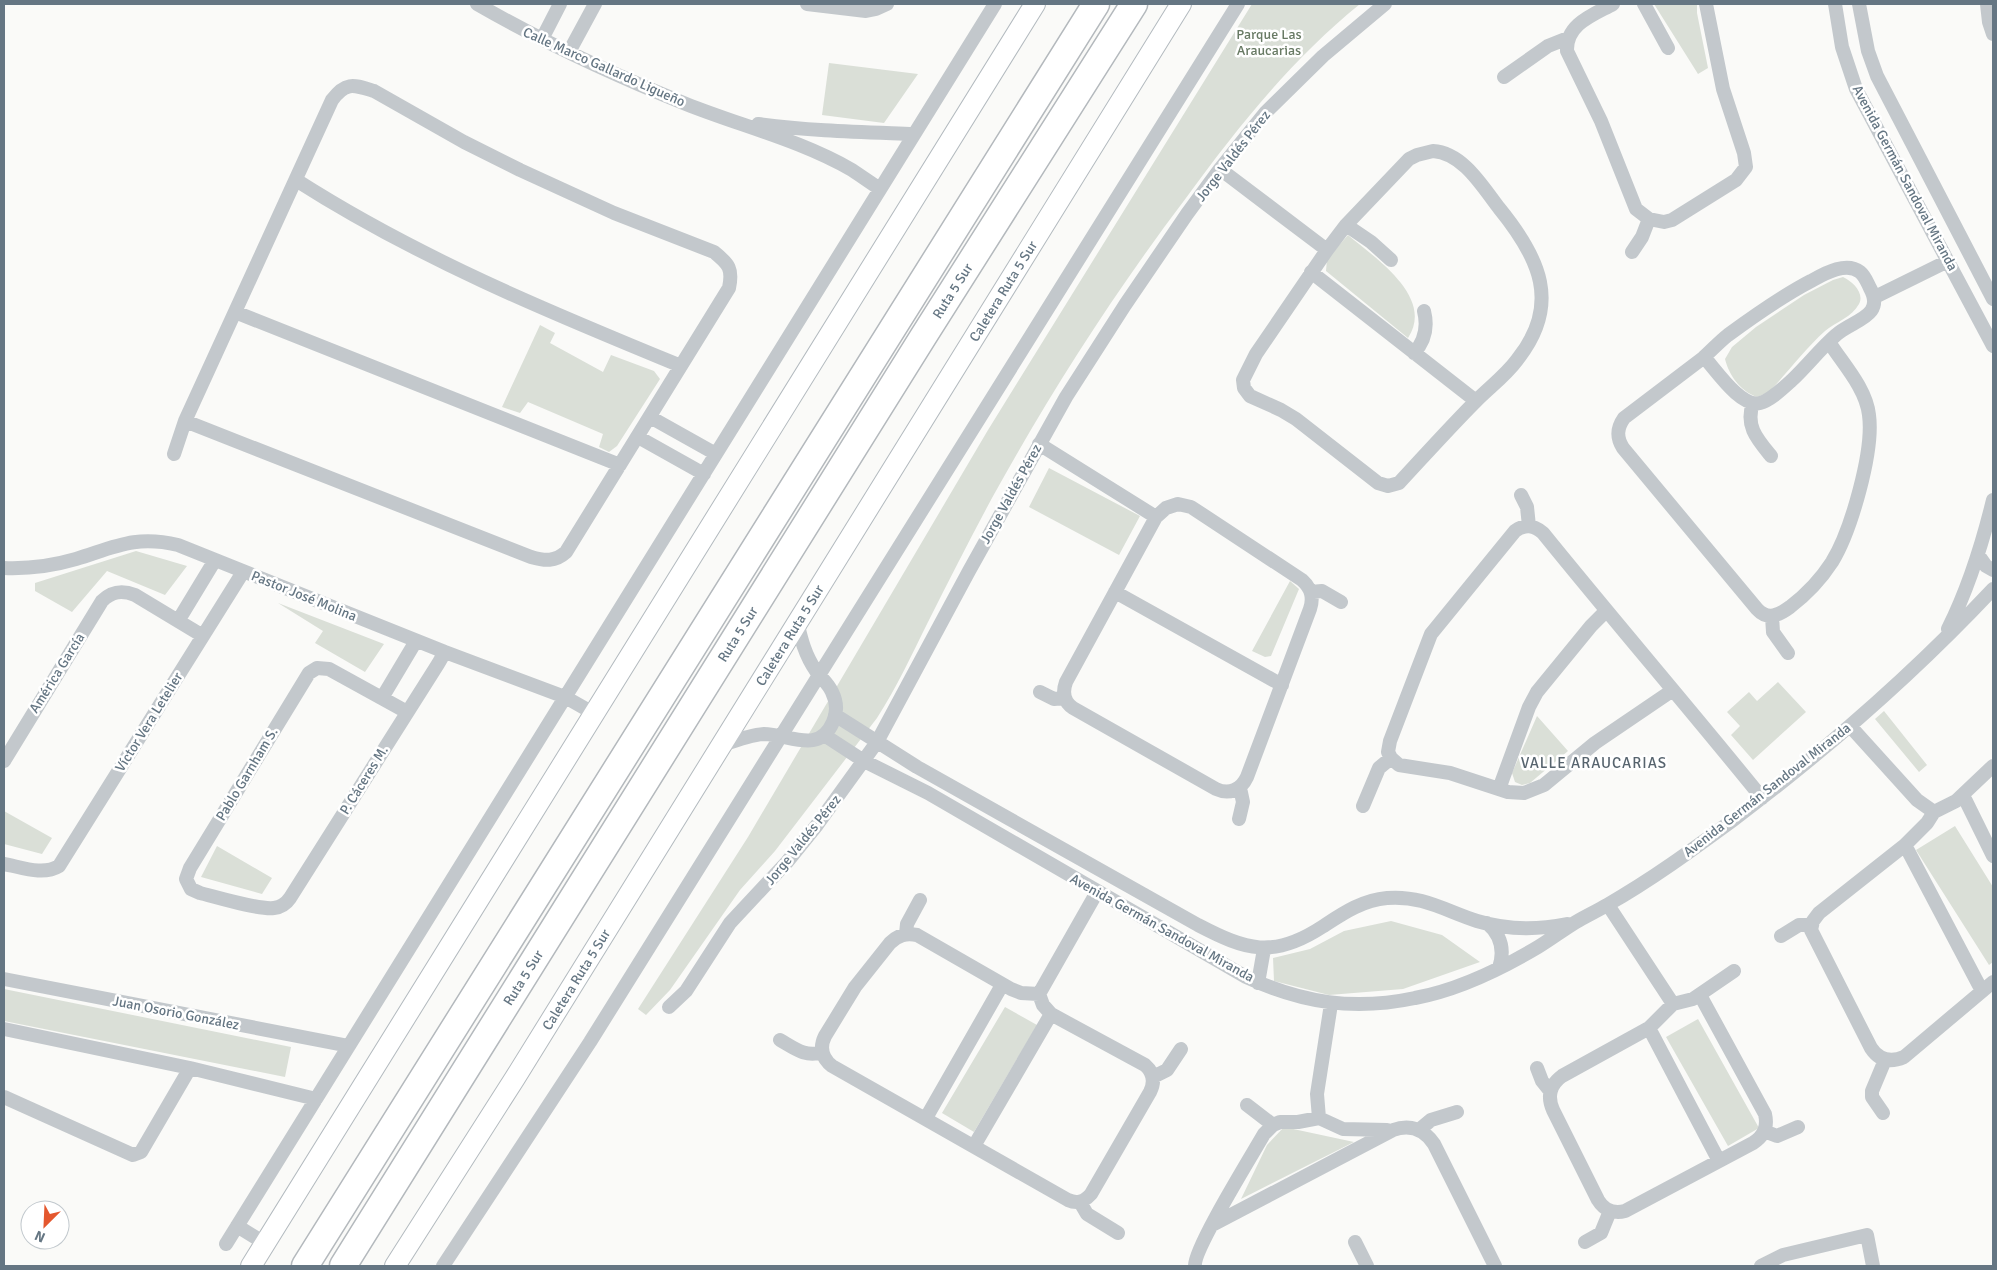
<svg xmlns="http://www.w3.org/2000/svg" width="1997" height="1270" font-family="Signika,sans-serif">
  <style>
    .green { fill: #dadfd7 }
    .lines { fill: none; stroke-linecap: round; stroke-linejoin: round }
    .secondary-casing { stroke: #b3babf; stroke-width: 22 }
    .highway-casing { stroke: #b4b9bd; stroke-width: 29 }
    .street { stroke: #c3c8cc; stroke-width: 14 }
    .secondary { stroke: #fff; stroke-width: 20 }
    .highway { stroke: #fff; stroke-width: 26 }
    .labels { text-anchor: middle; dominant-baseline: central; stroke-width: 5; stroke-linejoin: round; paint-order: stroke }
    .park-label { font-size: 14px; fill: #687a64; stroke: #fff }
    .street-label { font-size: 14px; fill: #657683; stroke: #fff }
    .neighbourhood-label { font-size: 15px; letter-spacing: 1px; fill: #57646e; stroke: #fff }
  </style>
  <rect width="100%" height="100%" fill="#fafaf8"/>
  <path class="green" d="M 1252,4 L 1360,4 C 1292,59 1238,127 1186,198 C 1114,293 1050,393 992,498 C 970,539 949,580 928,622 C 912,654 897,687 877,718 L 775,851 L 740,890 L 670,990 L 646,1015 L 638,1009 L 748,837 L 988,430 Z
    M 1654,4 L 1697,4 L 1697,13 L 1708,68 L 1698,74 Z
    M 829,63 L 918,74 L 884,123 L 822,115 Z
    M 1348,235 C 1375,258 1435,297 1408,338 L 1326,271 L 1327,259 Z
    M 1843,277 C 1852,281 1865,293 1859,304 C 1852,317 1836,322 1825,331 C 1805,349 1788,372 1769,392 L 1757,397 C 1740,391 1729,375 1725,359 L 1732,347 L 1756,327 L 1804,295 L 1833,280 Z
    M 540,325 L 555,333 L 550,343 L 603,372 L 611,355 L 654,371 L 660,379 L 617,446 L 609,452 L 599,447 L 603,434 L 528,402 L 520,413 L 502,407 Z
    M 1049,468 L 1140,516 L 1119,555 L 1029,507 Z
    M 136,551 L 187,566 L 165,595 L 107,571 L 72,612 L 35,591 L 35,583 Z
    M 1290,581 L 1299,589 L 1271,656 L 1265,657 L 1252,651 Z
    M 278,603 L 384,644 L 365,672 L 315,643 L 323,631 Z
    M 1778,682 L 1806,712 L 1753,760 L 1731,735 L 1740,726 L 1727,712 L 1749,692 L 1757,701 Z
    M 1884,711 L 1927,765 L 1919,772 L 1875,719 Z
    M 1537,716 L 1568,751 L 1530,783 L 1522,785 L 1515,782 L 1512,773 Z
    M 4,811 L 52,838 L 42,854 L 4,844 Z
    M 1955,826 L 1993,887 L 1993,962 L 1989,965 L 1916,850 Z
    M 217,846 L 272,878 L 262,894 L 201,877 Z
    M 1391,921 L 1442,935 L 1480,962 L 1403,989 L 1329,995 L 1274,981 L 1273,958 L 1310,949 L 1344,931 Z
    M 4,989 L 291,1047 L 285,1077 L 4,1021 Z
    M 1005,1007 L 1037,1025 L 974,1132 L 942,1113 Z
    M 1698,1019 L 1759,1128 L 1728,1146 L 1666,1037 Z
    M 1284,1127 L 1354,1142 L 1241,1199 L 1267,1145 Z"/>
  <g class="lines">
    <g class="secondary-casing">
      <g id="secondary">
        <path d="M 251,1266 L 1035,4"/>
        <path id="s1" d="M 395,1266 L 515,1078 L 1181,4"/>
      </g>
    </g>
    <g class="highway-casing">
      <g id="highway">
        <path d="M 305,1266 L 1096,4"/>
        <path id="s2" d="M 343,1266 L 923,337 L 1134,4"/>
      </g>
    </g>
    <path class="street" d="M 477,4 C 543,42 614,75 686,104 C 741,126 800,140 852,170 C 861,176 871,183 880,189
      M 807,4 L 866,11 L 876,9 L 887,4
      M 1613,4 C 1593,15 1566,24 1567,51 L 1601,121 L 1636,209 L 1649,219 L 1664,222 L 1672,220 L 1736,180 L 1746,167 L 1744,153 L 1723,89 L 1706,4
      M 1644,4 L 1668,48
      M 1835,4 L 1842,47 L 1856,89 L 1993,346
      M 1859,4 L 1868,51 L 1877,76 L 1993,299
      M 1987,4 L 1989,22 L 1993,34
      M 542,39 L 560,4
      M 569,52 L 595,4
      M 1504,77 L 1548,46 L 1568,38
      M 758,124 C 810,131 862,132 914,134
      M 1433,151 C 1463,153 1482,186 1499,208 C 1539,257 1562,304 1517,360 C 1506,375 1490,387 1477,400 C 1450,427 1425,455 1399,483 L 1388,486 L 1378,483 L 1296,419 L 1281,410 L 1250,396 L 1244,388 L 1243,380 L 1256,354 L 1327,250 L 1346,225 L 1409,159 L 1417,155 Z
      M 1220,169 L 1327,250
      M 296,180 C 418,258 547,311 681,366
      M 1346,225 L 1371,242 L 1391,260
      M 1632,252 L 1642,237 L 1649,219
      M 1311,272 L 1476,401
      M 1875,297 L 1948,261
      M 235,312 L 620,465
      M 1414,353 C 1425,341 1428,327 1424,311
      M 1704,357 C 1716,370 1741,408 1760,403 C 1771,400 1783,388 1791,381 C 1807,366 1820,349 1836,335 C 1852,320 1886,317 1870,288 C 1867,282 1865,276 1860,272 C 1846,261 1824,274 1811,281 C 1782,296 1754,316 1728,335 C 1719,342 1711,351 1703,358 C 1677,378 1650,398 1624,418 C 1617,428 1616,437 1623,448 L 1757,609 C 1768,621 1779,615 1790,607 C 1807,594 1821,579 1832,562 C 1851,531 1874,451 1869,415 C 1866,388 1843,364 1829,342
      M 1753,403 C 1745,426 1757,439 1771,456
      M 650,417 L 716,454
      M 638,437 L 704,474
      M 1039,444 L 1156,517
      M 174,454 L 185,421 L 332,100 C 346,81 354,85 374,91 L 464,142 L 520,170 L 614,213 L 714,252 C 729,264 733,269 729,288 L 566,552 C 555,562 545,561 531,557 L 185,421
      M 1521,495 L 1527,507 L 1529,526
      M 1178,504 L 1191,507 L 1302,580 C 1311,588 1314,597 1310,609 L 1247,777 C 1241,790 1229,795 1216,789 L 1073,708 C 1064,702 1062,693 1066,682 L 1156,517 L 1166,508 Z
      M 1979,556 L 1986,566 L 1993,570
      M 4,568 C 29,569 52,566 76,559 C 115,547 135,535 178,545 L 445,652 L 565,697 L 595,714
      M 1115,592 L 1282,685
      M 1311,592 L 1322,591 L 1341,602
      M 1772,616 L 1773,632 L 1788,653
      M 178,621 L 215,560
      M 1948,629 C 1969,587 1982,545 1993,500
      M 1673,690 L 1595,743 L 1544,785 L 1524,793 L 1508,792 L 1450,773 L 1399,765 L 1391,758 L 1388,752 L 1390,741 L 1431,634 L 1515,531 C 1525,524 1534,525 1543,533 C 1615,622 1690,709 1762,798
      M 1040,692 L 1054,699 L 1064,698
      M 382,698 L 416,641
      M 407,712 L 329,669 L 317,668 L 309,673 L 190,868 L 186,879 L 191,889 L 200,893 C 216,897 259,910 274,908 C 281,907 286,904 290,898 L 438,664 L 445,652
      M 835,715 L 917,767 L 1198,925 C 1246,950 1273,959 1322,927 C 1342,914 1362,900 1387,898 C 1422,895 1446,911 1477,921 C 1507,930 1538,930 1567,924
      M 1850,726 L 1917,800 L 1934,812
      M 824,735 L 864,761 L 928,793 L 1246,977 C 1302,1003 1354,1011 1415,998 C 1458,990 1501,969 1538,947 C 1551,939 1563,930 1576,922 C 1586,916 1597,911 1607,905 C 1651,880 1692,850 1733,820 C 1826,750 1914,673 1993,589
      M 720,746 C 734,741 749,735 764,734 C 789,734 819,755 833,722 C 837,713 837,702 832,692 C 829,684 821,678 816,671 C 805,655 801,639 797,621
      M 4,761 L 102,601 C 112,591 122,590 135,595 L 203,636
      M 1993,766 L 1956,801 L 1934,812 L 1927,823 L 1905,845 L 1819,913 L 1813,921 L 1811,930 L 1871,1048 C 1879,1060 1890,1063 1904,1057 L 1993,982
      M 1499,789 L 1529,707 L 1537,692 L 1591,626 L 1606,611
      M 1963,795 L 1993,856
      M 1363,806 L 1379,768 L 1391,758
      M 1239,819 L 1243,802 L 1240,788
      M 1905,845 L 1982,991
      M 4,864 C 21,867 43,876 59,866 L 243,572
      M 1608,905 L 1673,1004
      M 1487,923 C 1501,935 1505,950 1499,968
      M 906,934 L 907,924 L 920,900
      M 1781,936 L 1799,925 L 1811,925
      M 4,979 L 349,1046
      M 1258,983 L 1264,949
      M 1039,994 L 1021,993 L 1011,989 L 917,935 C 906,933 898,935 890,943 L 855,987 L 825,1036 C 819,1048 822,1058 832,1066 L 1068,1200 C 1077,1204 1084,1202 1091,1194 L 1150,1092 C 1155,1082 1154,1073 1145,1065 L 1051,1014 L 1043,1005 L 1039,994 L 1097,892
      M 1700,995 L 1765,1114 C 1768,1127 1764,1136 1753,1143 L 1625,1211 C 1614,1214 1604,1210 1598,1200 L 1553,1110 C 1547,1096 1550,1085 1562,1076 L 1649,1028 L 1673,1004 L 1693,999 L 1734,971
      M 669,1007 L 686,991 L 730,923 L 787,862 L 817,825 L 877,742 L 969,571 L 1066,397 L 1125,305 L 1187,214 L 1220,169 L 1266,112 L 1323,56 L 1385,4
      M 1649,1028 L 1719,1161
      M 4,1029 L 190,1068 L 316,1099
      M 780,1040 C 794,1048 806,1058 822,1052
      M 1537,1068 L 1542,1081 L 1550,1091
      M 1153,1077 L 1167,1070 L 1181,1049
      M 4,1097 L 133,1155 L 141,1152 L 190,1068
      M 1247,1105 L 1273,1125
      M 1883,1113 L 1872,1097 L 1872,1091 L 1885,1060
      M 926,1118 L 1002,985
      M 1319,1118 L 1317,1094 L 1331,1004
      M 1419,1130 L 1431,1120 L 1457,1112
      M 1764,1131 L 1777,1136 L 1798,1127
      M 974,1146 L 1051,1014
      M 1080,1202 L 1087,1214 L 1118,1233
      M 1212,1225 L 1393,1130 C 1410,1124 1424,1129 1434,1144 L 1495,1266
      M 237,1226 L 266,1244
      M 1355,1242 L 1367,1266
      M 1585,1242 L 1601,1233 L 1610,1211
      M 226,1244 L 995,4
      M 443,1266 L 590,1042 L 1238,4
      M 1195,1266 C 1193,1250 1252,1155 1264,1134 L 1273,1125 L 1280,1122 L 1298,1122 L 1319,1118 L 1343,1129 L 1387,1130
      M 1761,1266 L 1783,1255 L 1867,1235 L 1873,1266"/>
    <use href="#secondary" class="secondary"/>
    <use href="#highway" class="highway"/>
  </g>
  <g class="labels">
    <g class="park-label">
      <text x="1269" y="34">Parque Las<tspan x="1269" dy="16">Araucarias</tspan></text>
    </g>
    <g class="street-label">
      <text transform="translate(604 67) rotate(24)">Calle Marco Gallardo Ligueño</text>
      <text transform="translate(1233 156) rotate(-52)">Jorge Valdés Pérez</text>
      <text transform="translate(1905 178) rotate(62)">Avenida Germán Sandoval Miranda</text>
      <text stroke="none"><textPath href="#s2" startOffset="1150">Ruta 5 Sur</textPath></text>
      <text stroke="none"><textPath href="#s1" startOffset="1149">Caletera Ruta 5 Sur</textPath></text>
      <text transform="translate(1011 494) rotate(-61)">Jorge Valdés Pérez</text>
      <text transform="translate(304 596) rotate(22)">Pastor José Molina</text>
      <text stroke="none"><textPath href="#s2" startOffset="745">Ruta 5 Sur</textPath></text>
      <text stroke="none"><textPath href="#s1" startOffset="744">Caletera Ruta 5 Sur</textPath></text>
      <text transform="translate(57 673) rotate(-58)">América García</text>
      <text transform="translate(149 722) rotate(-58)">Víctor Vera Letelier</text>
      <text transform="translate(247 774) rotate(-59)">Pablo Garnham S.</text>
      <text transform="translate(364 780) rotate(-58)">P. Cáceres M.</text>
      <text transform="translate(1767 790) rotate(-38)">Avenida Germán Sandoval Miranda</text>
      <text transform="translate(803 840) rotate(-51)">Jorge Valdés Pérez</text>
      <text transform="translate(1162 928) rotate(29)">Avenida Germán Sandoval Miranda</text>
      <text stroke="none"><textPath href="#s2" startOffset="340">Ruta 5 Sur</textPath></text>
      <text stroke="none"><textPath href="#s1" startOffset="339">Caletera Ruta 5 Sur</textPath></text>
      <text transform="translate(176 1013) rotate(11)">Juan Osorio González</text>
    </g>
    <g class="neighbourhood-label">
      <text x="1594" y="763">VALLE ARAUCARIAS</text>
    </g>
  </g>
  <rect width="1997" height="1270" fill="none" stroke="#657683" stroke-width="10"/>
  <g transform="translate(45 1225) rotate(204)"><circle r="24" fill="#ffffff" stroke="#c1c8cd"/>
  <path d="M0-4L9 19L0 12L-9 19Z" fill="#e4572e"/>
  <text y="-8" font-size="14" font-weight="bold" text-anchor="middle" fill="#657683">N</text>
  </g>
</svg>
